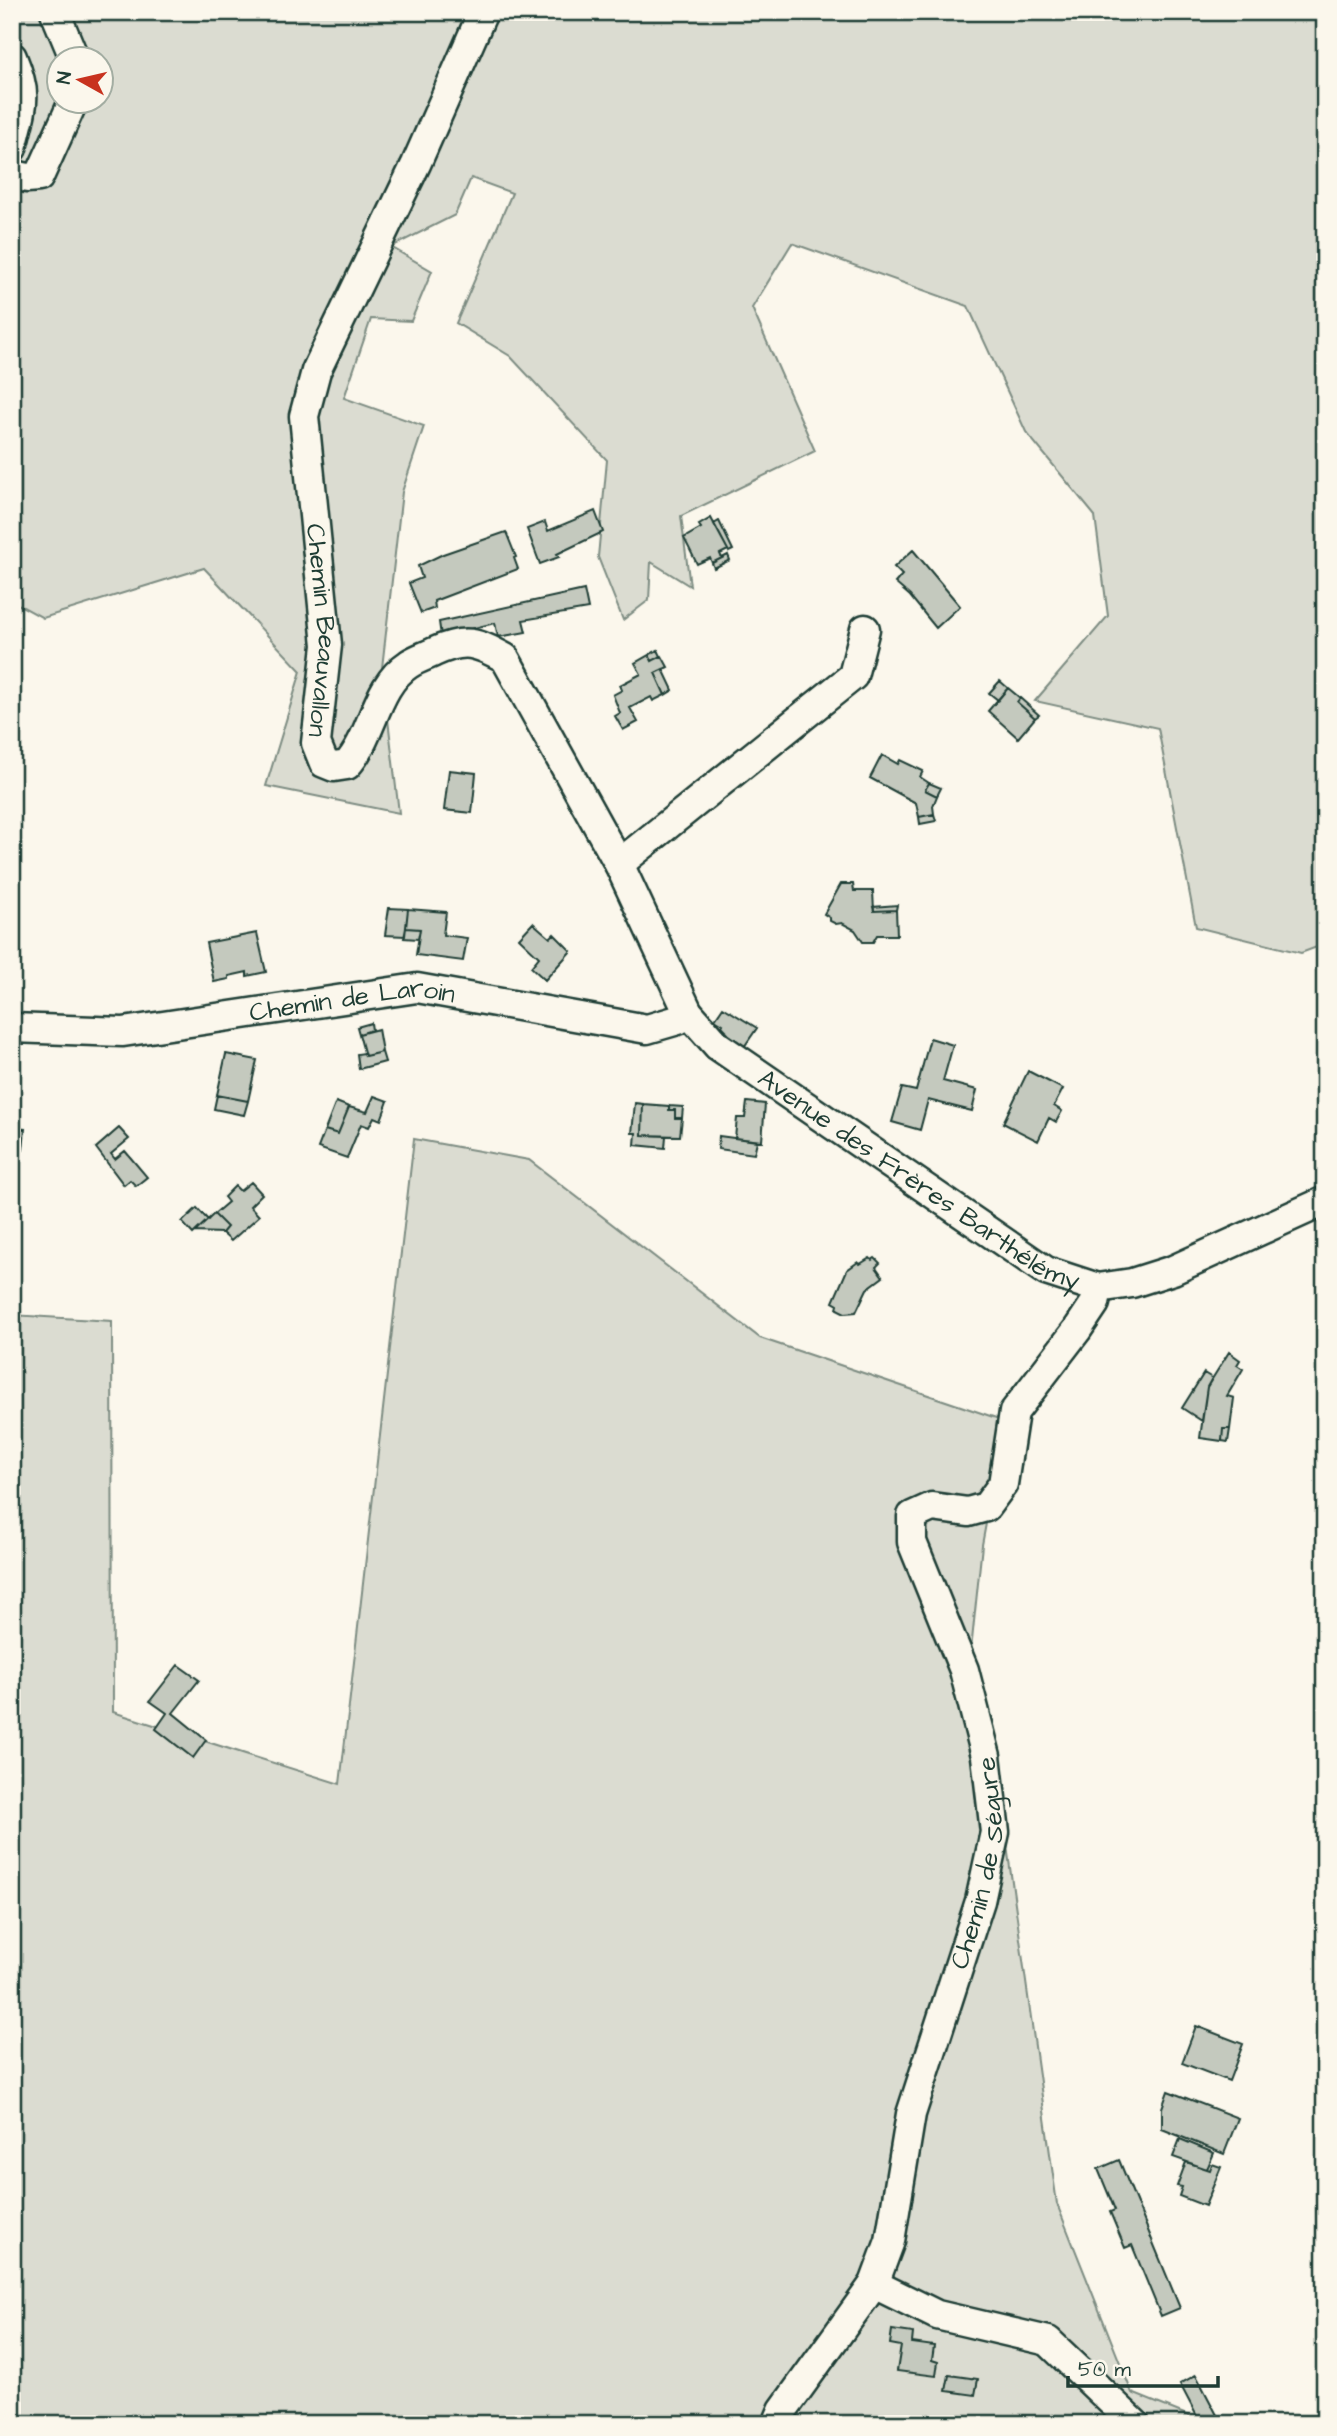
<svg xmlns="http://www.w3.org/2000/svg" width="1337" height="2436" font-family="'Architects Daughter',sans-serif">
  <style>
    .green { fill: #dbdcd1; stroke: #7d8c82; stroke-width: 2; fill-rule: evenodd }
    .building { fill: #c4c9be; stroke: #1f3d34; stroke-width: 2 }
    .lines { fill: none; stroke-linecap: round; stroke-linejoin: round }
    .minor-casing { stroke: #1f3d34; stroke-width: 33 }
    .minor { stroke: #fbf7ec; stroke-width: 28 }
    .labels { text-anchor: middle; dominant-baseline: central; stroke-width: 7; stroke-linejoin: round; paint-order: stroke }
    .street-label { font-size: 26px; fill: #1f3d34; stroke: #fbf7ec }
  </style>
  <rect width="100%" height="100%" fill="#fbf7ec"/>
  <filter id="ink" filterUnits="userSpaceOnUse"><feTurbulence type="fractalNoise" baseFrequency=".0143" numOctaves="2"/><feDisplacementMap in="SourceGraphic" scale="14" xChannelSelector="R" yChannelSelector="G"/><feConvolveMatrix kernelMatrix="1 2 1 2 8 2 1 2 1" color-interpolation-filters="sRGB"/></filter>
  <g filter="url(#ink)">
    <path class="green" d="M 12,12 L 1325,12 L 1325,944 L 1301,953 L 1196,927 L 1158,728 L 1035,701 L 1108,616 L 1095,516 L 1026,432 L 968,306 L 792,243 L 752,308 L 815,451 L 681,516 L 690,586 L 651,562 L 649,600 L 623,620 L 598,557 L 607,460 L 510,356 L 456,323 L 512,193 L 471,178 L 455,215 L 391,247 L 432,271 L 411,321 L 371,319 L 344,398 L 424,426 L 402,492 L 382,668 L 399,813 L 266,786 L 301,671 L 204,568 L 43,618 L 12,601 ZM 60,60 L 102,60 L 102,102 L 60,102 Z
      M 414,1139 L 529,1160 L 760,1338 L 1005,1421 L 982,1545 L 968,1679 L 1001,1803 L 1057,2204 L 1132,2393 L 1209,2424 L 12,2424 L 12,1315 L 112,1321 L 113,1712 L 340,1784 Z"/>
    <path class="building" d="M 595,511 L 603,532 L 557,554 L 559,557 L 540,564 L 527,529 L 545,522 L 548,531 Z
      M 711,518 L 728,550 L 720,554 L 722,558 L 712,563 L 710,558 L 697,564 L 684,538 L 701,528 L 699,525 Z
      M 719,521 L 733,550 L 729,552 L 714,524 Z
      M 506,532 L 516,557 L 514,558 L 518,569 L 434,601 L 435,608 L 421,613 L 409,583 L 422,578 L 418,566 L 443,554 Z
      M 913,550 L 960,606 L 936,628 L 910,596 L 895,583 L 902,575 L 894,567 Z
      M 728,555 L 730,560 L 714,568 L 712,563 Z
      M 584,590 L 588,609 L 523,620 L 526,632 L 498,637 L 495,623 L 441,636 L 439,622 Z
      M 658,650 L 661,656 L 652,661 L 649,655 Z
      M 649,655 L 652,661 L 662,656 L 668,667 L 655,673 L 665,695 L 653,701 L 651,697 L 630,708 L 638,722 L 623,730 L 615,716 L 620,713 L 613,695 L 622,690 L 620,685 L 641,674 L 635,663 Z
      M 663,669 L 673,690 L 665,695 L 655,673 Z
      M 1000,681 L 1008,688 L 998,700 L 989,693 Z
      M 1008,688 L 1020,698 L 1017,702 L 1035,718 L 1018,738 L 988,711 Z
      M 1020,698 L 1039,715 L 1035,718 L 1017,702 Z
      M 882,755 L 898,764 L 900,760 L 923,771 L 920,777 L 929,783 L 925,790 L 937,796 L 933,806 L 934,814 L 919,817 L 916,803 L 870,778 Z
      M 449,770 L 476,773 L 472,813 L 444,810 Z
      M 929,783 L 941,788 L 937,796 L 925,790 Z
      M 934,814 L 936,821 L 920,824 L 919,817 Z
      M 841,884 L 853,884 L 854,891 L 873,891 L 874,911 L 896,910 L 897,935 L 877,935 L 873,942 L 863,942 L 855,930 L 842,923 L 836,924 L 830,921 L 830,918 L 824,914 Z
      M 897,905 L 896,910 L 874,911 L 873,907 Z
      M 389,908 L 408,909 L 405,936 L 385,935 Z
      M 408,909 L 446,912 L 443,935 L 467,938 L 463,961 L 416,955 L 420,929 L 406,928 Z
      M 533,923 L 550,938 L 554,934 L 571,951 L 545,980 L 531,967 L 539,957 L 519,938 Z
      M 406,928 L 420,929 L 418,939 L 404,938 Z
      M 257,933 L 266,972 L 247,976 L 247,972 L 229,976 L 229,979 L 214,982 L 206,943 Z
      M 723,1007 L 757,1028 L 744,1047 L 724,1032 L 726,1030 L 722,1026 L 723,1024 L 715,1019 Z
      M 371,1023 L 372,1030 L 359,1034 L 357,1027 Z
      M 378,1029 L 382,1052 L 365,1056 L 359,1034 Z
      M 930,1038 L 953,1045 L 943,1081 L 977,1090 L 972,1111 L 928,1100 L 920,1130 L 892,1122 L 902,1088 L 916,1091 Z
      M 382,1052 L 385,1062 L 359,1069 L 357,1054 L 364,1053 L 365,1056 Z
      M 226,1054 L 257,1060 L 248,1101 L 217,1095 Z
      M 1028,1071 L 1063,1089 L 1054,1106 L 1062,1111 L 1056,1122 L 1049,1118 L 1038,1141 L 1003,1123 Z
      M 217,1095 L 248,1101 L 244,1115 L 214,1109 Z
      M 374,1096 L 388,1101 L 381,1120 L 374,1117 L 369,1127 L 361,1124 L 347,1158 L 318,1148 L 325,1130 L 338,1134 L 349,1107 L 367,1112 Z
      M 336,1102 L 349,1107 L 338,1134 L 325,1130 Z
      M 747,1102 L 765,1104 L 762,1141 L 735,1138 L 737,1118 L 745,1118 Z
      M 635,1103 L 643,1104 L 642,1135 L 666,1136 L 665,1148 L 635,1145 L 636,1133 L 632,1133 Z
      M 643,1104 L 669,1106 L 669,1110 L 675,1110 L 675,1118 L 682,1118 L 680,1136 L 642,1135 Z
      M 669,1106 L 683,1107 L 682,1118 L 675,1118 L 675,1110 L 669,1110 Z
      M 12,1128 L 25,1129 L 23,1150 L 12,1149 Z
      M 119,1128 L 129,1139 L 111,1154 L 115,1159 L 125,1151 L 147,1177 L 136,1186 L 130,1180 L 124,1185 L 96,1148 Z
      M 719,1136 L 757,1141 L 754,1154 L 718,1149 Z
      M 251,1182 L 262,1194 L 250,1206 L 259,1216 L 231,1241 L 222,1233 L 227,1227 L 214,1214 L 228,1202 L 224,1197 L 235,1186 L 240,1191 Z
      M 197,1208 L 208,1220 L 193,1234 L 182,1222 Z
      M 214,1214 L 227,1227 L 222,1233 L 195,1232 Z
      M 870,1258 L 872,1260 L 875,1258 L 880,1263 L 876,1267 L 883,1277 L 867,1289 L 856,1312 L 845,1313 L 837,1309 L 838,1305 L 833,1302 L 847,1270 L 858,1262 L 860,1264 Z
      M 1229,1352 L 1240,1360 L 1237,1365 L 1243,1369 L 1227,1396 L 1234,1398 L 1230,1429 L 1223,1429 L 1222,1441 L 1200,1438 L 1207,1387 Z
      M 1204,1373 L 1212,1378 L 1207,1387 L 1202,1421 L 1182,1408 Z
      M 1223,1429 L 1230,1429 L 1228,1442 L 1222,1441 Z
      M 178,1665 L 199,1680 L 173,1713 L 206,1740 L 193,1758 L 156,1729 L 167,1713 L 150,1701 Z
      M 1196,2026 L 1243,2044 L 1229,2081 L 1182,2063 Z
      M 1168,2091 L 1238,2118 L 1224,2154 L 1162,2129 L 1162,2108 Z
      M 1180,2139 L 1214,2153 L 1207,2169 L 1173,2157 Z
      M 1119,2160 L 1180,2308 L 1161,2316 L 1132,2245 L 1125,2248 L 1110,2212 L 1115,2210 L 1098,2169 Z
      M 1186,2162 L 1210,2170 L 1212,2164 L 1221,2167 L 1205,2206 L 1179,2196 L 1182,2187 L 1177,2186 Z
      M 892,2330 L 913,2333 L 912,2343 L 934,2346 L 932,2360 L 938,2362 L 936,2376 L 897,2371 L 901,2346 L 890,2344 Z
      M 949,2375 L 978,2379 L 975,2395 L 946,2391 Z
      M 1196,2375 L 1218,2417 L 1207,2424 L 1201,2424 L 1180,2384 Z"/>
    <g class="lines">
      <g class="minor-casing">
        <g id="minor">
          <path d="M 55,12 L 75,60"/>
          <path id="s1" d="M 483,12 L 416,164 L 316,371 L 304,416 L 327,645 L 316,743 L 324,763 L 334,767 L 347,765 C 373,736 375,686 409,664 C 416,659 426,656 434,652 C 465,638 476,642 505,658 L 619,864 L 688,1012 L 718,1046 L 1046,1271 L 1098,1288 L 1132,1283 L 1173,1270 L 1325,1201"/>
          <path d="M 12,57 C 29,98 22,106 12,148"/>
          <path d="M 12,174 L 27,178 L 39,177 L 73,102"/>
          <path d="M 619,864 L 853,676 L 865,629"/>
          <path id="s2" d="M 12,1028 L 123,1032 L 417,988 L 647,1029 L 678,1020 L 688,1012"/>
          <path d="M 874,2284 L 937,2315 L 1048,2341 L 1135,2424"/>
          <path id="s3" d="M 777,2424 L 783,2410 L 874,2284 L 890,2241 L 911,2114 L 980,1901 L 995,1832 L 986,1756 L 964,1670 L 912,1542 L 912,1516 L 932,1507 L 968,1512 L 986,1507 L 1003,1484 L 1014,1412 L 1077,1330 L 1095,1303 L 1098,1288"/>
        </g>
      </g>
      <use href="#minor" class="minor"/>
    </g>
  </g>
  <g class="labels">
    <g class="street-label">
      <text stroke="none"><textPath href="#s1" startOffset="658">Chemin Beauvallon</textPath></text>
      <text stroke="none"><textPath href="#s2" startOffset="343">Chemin de Laroin</textPath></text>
      <text stroke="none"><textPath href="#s1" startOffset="1726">Avenue des Frères Barthélémy</textPath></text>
      <text stroke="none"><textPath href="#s3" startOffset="607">Chemin de Ségure</textPath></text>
    </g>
  </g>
  <rect width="1337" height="2436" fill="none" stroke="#fbf7ec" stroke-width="42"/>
  <rect x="21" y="21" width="1295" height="2394" fill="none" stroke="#1f3d34" stroke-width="2.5" filter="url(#ink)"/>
  <g transform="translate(80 80) rotate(278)"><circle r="33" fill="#fbf7ec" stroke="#a3ada2" stroke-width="2"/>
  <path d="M0-5L12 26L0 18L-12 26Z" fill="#c8321e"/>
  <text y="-10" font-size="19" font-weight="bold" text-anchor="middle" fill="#1f3d34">N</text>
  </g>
  <path d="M1068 2376v10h150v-10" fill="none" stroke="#1f3d34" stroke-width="3.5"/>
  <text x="1078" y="2376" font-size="21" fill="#1f3d34" stroke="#fbf7ec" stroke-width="5" paint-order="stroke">50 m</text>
</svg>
